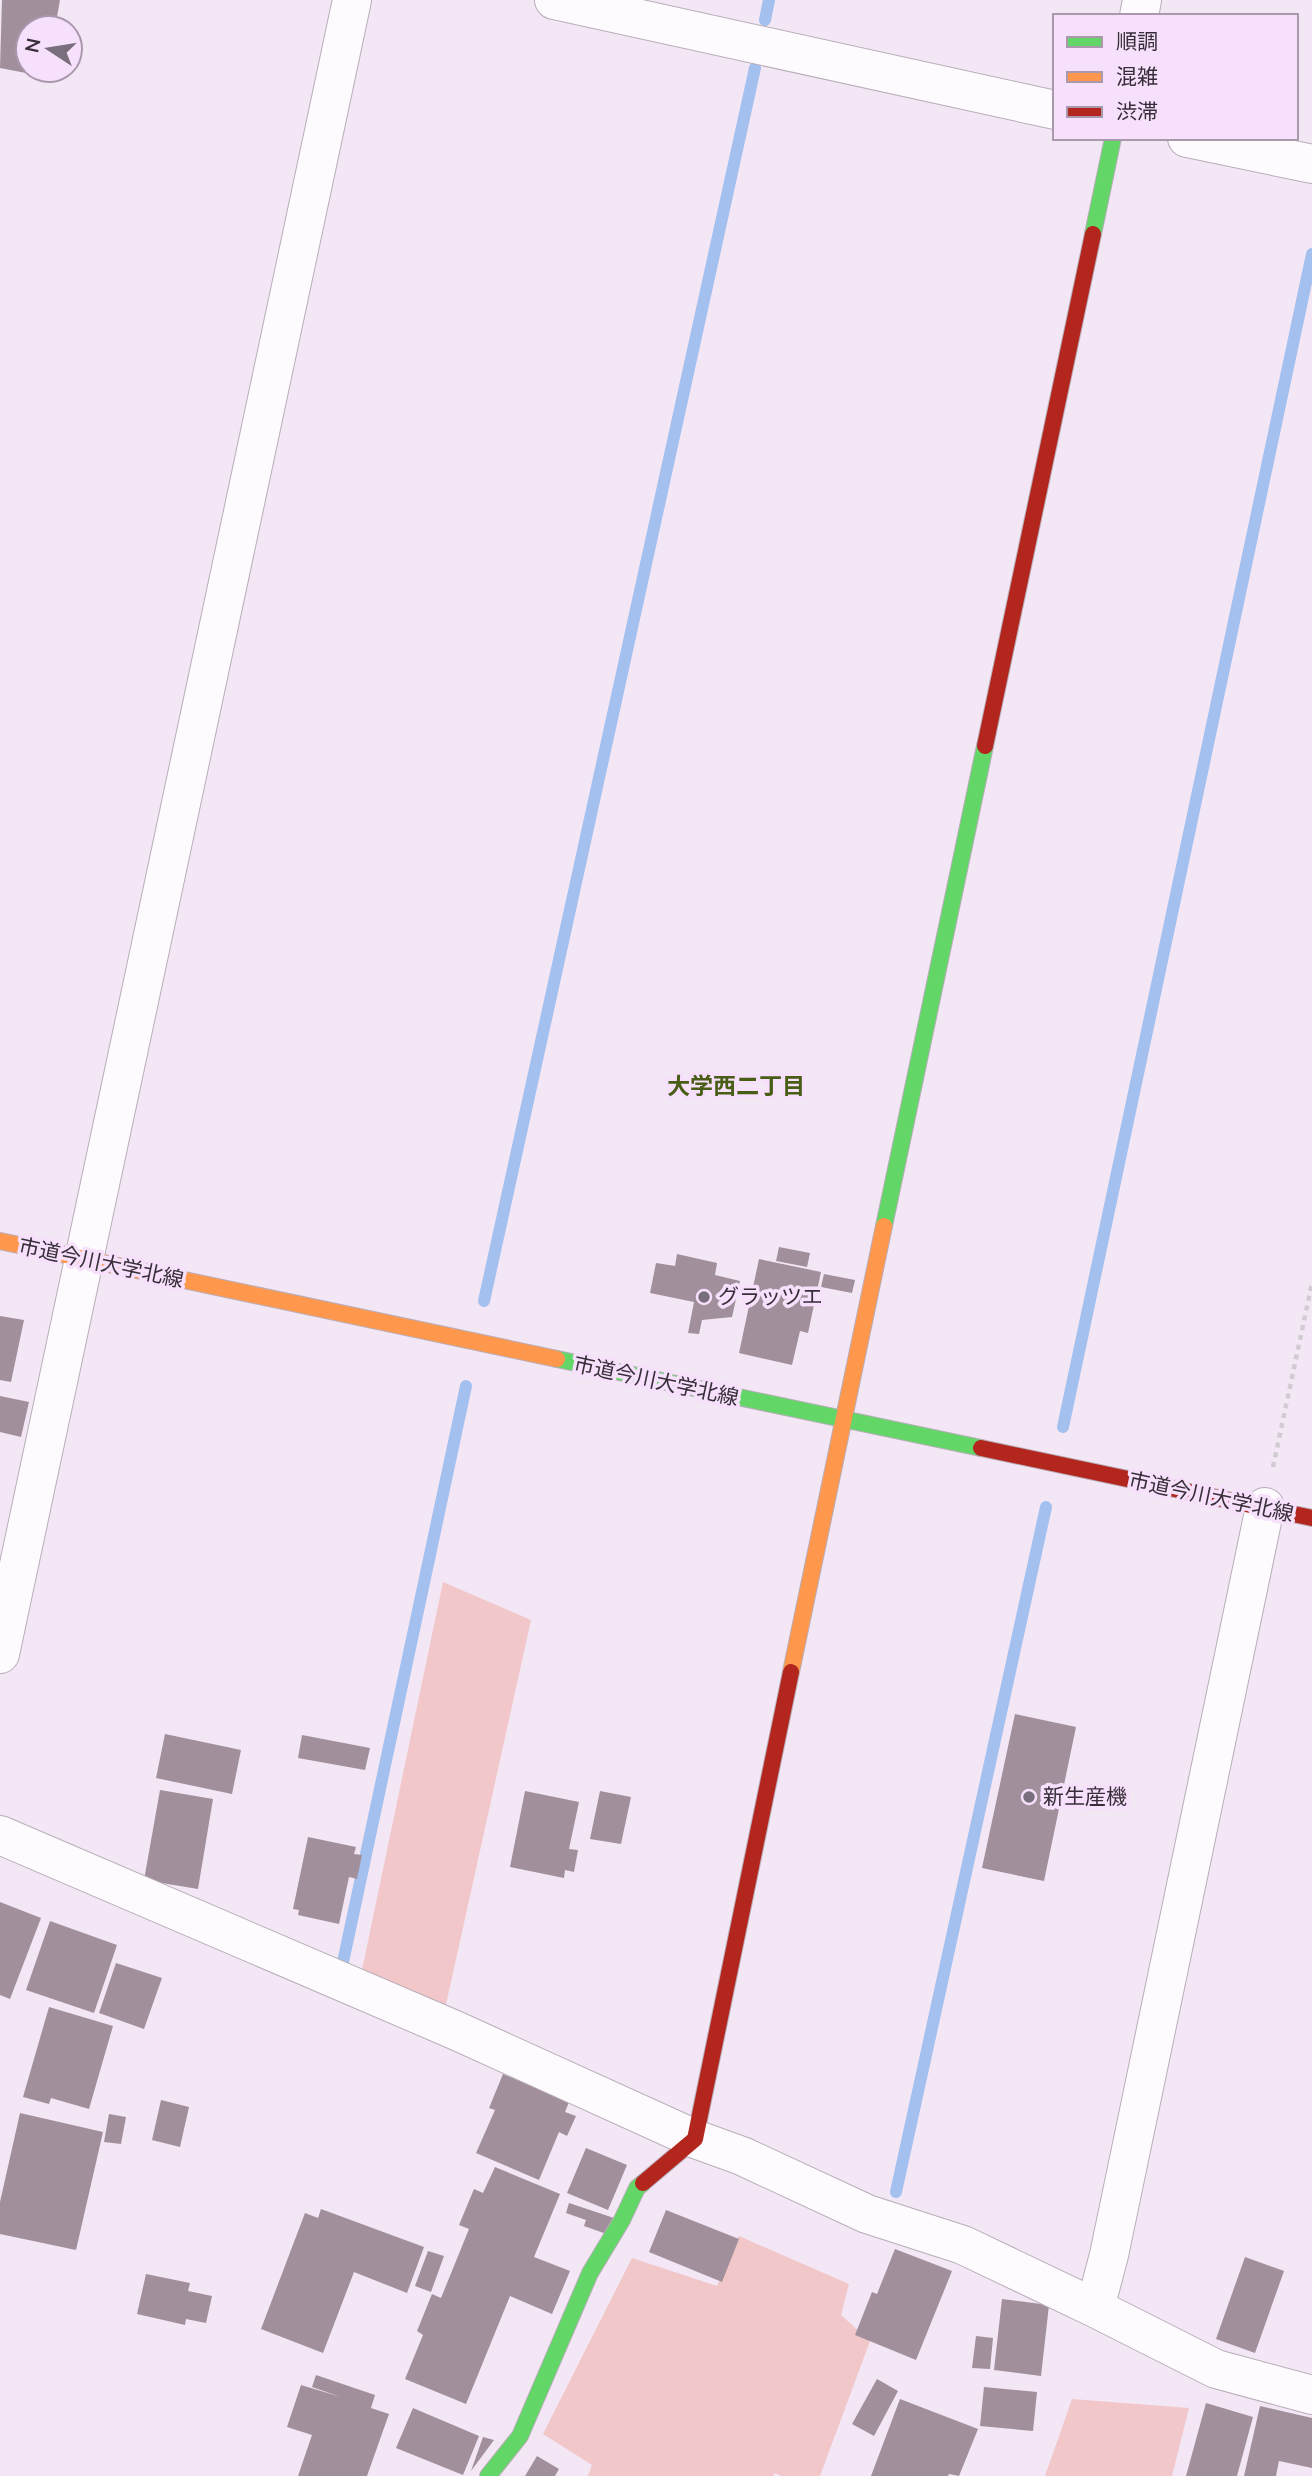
<svg xmlns="http://www.w3.org/2000/svg" width="1312" height="2476" font-family="'Nunito Sans','Noto Sans JP',sans-serif">
  <style>
    .green { fill: #f1c7c9 }
    .lines { fill: none; stroke-linecap: round; stroke-linejoin: round }
    .stream { stroke: #a4c0ef; stroke-width: 12 }
    .building { fill: #a18f9b }
    .street-casing { stroke: #b8aeb9; stroke-width: 40 }
    .fast-casing { stroke: #b8aeb9; stroke-width: 18 }
    .slow-casing { stroke: #b8aeb9; stroke-width: 18 }
    .jam-casing { stroke: #b8aeb9; stroke-width: 18 }
    .path { stroke: #d1ccd2; stroke-width: 4.5; stroke-dasharray: 5 5; stroke-linecap: butt }
    .street { stroke: #fdfbfe; stroke-width: 38 }
    .fast { stroke: #63d668; stroke-width: 16 }
    .slow { stroke: #ff974d; stroke-width: 16 }
    .jam { stroke: #b3261e; stroke-width: 16 }
    .poi-dot { fill: #796e7b; stroke: #f7e0fb; stroke-width: 2.5 }
    .labels { text-anchor: middle; dominant-baseline: central; stroke-width: 7; stroke-linejoin: round; paint-order: stroke }
    .street-label { font-size: 21px; fill: #372e39; stroke: #f7e0fb }
    .poi-label { font-size: 21px; fill: #372e39; stroke: #f7e0fb; text-anchor: start }
    .neighbourhood-label { font-size: 23px; font-weight: bold; fill: #485e16; stroke: #f7e0fb }
  </style>
  <rect width="100%" height="100%" fill="#f3e6f5"/>
  <path class="green" d="M 443,1582 L 531,1620 L 445,2009 L 362,1970 Z
    M 739,2236 L 849,2284 L 841,2315 L 870,2341 L 820,2476 L 781,2476 L 775,2473 L 773,2476 L 588,2476 L 592,2465 L 543,2434 L 632,2258 L 717,2286 Z
    M 1072,2399 L 1189,2408 L 1172,2476 L 1045,2476 Z"/>
  <g class="lines">
    <path class="stream" d="M 765,20 L 769,0
      M 484,1301 L 755,68
      M 1063,1427 L 1312,254
      M 343,1962 L 466,1386
      M 896,2192 L 1046,1507"/>
  </g>
  <path class="building" d="M 2,0 L 60,0 L 55,28 L 28,28 L 28,70 L 48,70 L 47,77 L 0,68 Z
    M 779,1247 L 810,1253 L 807,1267 L 776,1261 Z
    M 677,1254 L 717,1263 L 715,1275 L 740,1281 L 732,1317 L 702,1320 L 699,1334 L 688,1333 L 694,1302 L 650,1293 L 656,1263 L 675,1266 Z
    M 759,1259 L 821,1272 L 808,1333 L 800,1331 L 792,1365 L 739,1353 Z
    M 824,1274 L 855,1280 L 852,1293 L 821,1287 Z
    M 0,1316 L 24,1320 L 11,1382 L 0,1380 Z
    M 0,1396 L 29,1402 L 21,1437 L 0,1432 Z
    M 1015,1714 L 1076,1727 L 1044,1881 L 982,1868 Z
    M 165,1734 L 241,1750 L 232,1794 L 156,1778 Z
    M 302,1735 L 370,1748 L 365,1770 L 298,1758 Z
    M 160,1790 L 213,1799 L 198,1889 L 144,1880 Z
    M 525,1791 L 579,1802 L 569,1849 L 578,1850 L 574,1872 L 565,1870 L 564,1878 L 510,1867 Z
    M 600,1791 L 631,1797 L 621,1844 L 590,1839 Z
    M 308,1837 L 356,1847 L 354,1854 L 362,1855 L 357,1879 L 349,1877 L 339,1924 L 298,1915 L 299,1910 L 293,1909 Z
    M 0,1902 L 41,1918 L 10,1999 L 0,1995 Z
    M 50,1921 L 117,1945 L 94,2013 L 26,1990 Z
    M 116,1963 L 162,1978 L 144,2029 L 99,2013 Z
    M 49,2007 L 113,2026 L 89,2109 L 51,2098 L 49,2104 L 23,2097 Z
    M 503,2074 L 569,2102 L 565,2112 L 576,2116 L 567,2136 L 559,2132 L 539,2180 L 476,2153 L 495,2110 L 489,2108 Z
    M 161,2100 L 189,2107 L 180,2147 L 152,2140 Z
    M 20,2113 L 103,2132 L 76,2250 L 0,2234 L 0,2202 Z
    M 109,2114 L 126,2117 L 121,2144 L 104,2142 Z
    M 586,2148 L 627,2165 L 608,2210 L 567,2193 Z
    M 495,2167 L 560,2194 L 534,2257 L 570,2271 L 552,2314 L 510,2296 L 466,2404 L 405,2379 L 423,2335 L 417,2331 L 432,2294 L 441,2298 L 469,2229 L 459,2225 L 474,2189 L 483,2193 Z
    M 569,2203 L 617,2219 L 612,2236 L 584,2226 L 586,2220 L 566,2213 Z
    M 321,2209 L 424,2247 L 407,2293 L 354,2272 L 323,2353 L 261,2329 L 305,2213 L 318,2218 Z
    M 666,2210 L 739,2239 L 722,2282 L 649,2252 Z
    M 895,2249 L 952,2271 L 916,2360 L 855,2335 L 872,2292 L 877,2294 Z
    M 428,2251 L 444,2256 L 431,2292 L 415,2286 Z
    M 1245,2257 L 1284,2271 L 1255,2353 L 1216,2339 Z
    M 146,2274 L 190,2283 L 188,2291 L 212,2296 L 206,2323 L 186,2319 L 185,2325 L 137,2314 Z
    M 1002,2299 L 1049,2305 L 1041,2376 L 994,2370 Z
    M 976,2336 L 993,2338 L 990,2369 L 972,2368 Z
    M 316,2375 L 375,2395 L 371,2408 L 389,2414 L 367,2476 L 298,2476 L 312,2435 L 287,2427 L 301,2385 L 341,2397 L 312,2387 Z
    M 877,2379 L 898,2391 L 874,2436 L 852,2424 Z
    M 984,2387 L 1037,2392 L 1033,2431 L 980,2426 Z
    M 900,2399 L 978,2429 L 959,2476 L 949,2474 L 948,2476 L 871,2476 Z
    M 1206,2403 L 1253,2417 L 1237,2476 L 1186,2476 Z
    M 1260,2406 L 1312,2418 L 1312,2468 L 1279,2461 L 1276,2476 L 1244,2476 Z
    M 413,2408 L 479,2436 L 463,2475 L 396,2448 Z
    M 483,2437 L 494,2440 L 471,2471 Z
    M 537,2456 L 559,2469 L 555,2476 L 525,2476 Z"/>
  <g class="lines">
    <g class="street-casing">
      <path id="street" d="M 554,0 L 1055,110
        M 1139,16 L 1142,0
        M 1187,138 L 1312,164
        M 0,1654 L 352,0
        M 0,1835 L 457,2031 L 695,2139 L 742,2156 L 867,2214 L 963,2245 L 1095,2308 L 1216,2369 L 1312,2395
        M 1095,2308 L 1109,2255 L 1265,1507"/>
    </g>
    <g class="fast-casing">
      <path id="fast" d="M 1093,234 L 1113,138
        M 884,1226 L 985,746
        M 557,1359 L 981,1448
        M 488,2476 L 520,2436 L 590,2273 L 622,2220 L 637,2188 L 643,2183"/>
    </g>
    <g class="slow-casing">
      <path id="slow" d="M 0,1241 L 557,1359
        M 791,1672 L 884,1226"/>
    </g>
    <g class="jam-casing">
      <path id="jam" d="M 985,746 L 1093,234
        M 981,1448 L 1312,1518
        M 643,2183 L 695,2139 L 791,1672"/>
    </g>
    <path class="path" d="M 1273,1467 L 1312,1283"/>
    <use href="#street" class="street"/>
    <use href="#fast" class="fast"/>
    <use href="#slow" class="slow"/>
    <use href="#jam" class="jam"/>
  </g>
  <g class="poi-dot">
    <circle cx="704" cy="1297" r="7"/>
    <circle cx="1029" cy="1797" r="7"/>
  </g>
  <g class="labels">
    <g class="street-label">
      <text transform="translate(101 1263) rotate(12)">市道今川大学北線</text>
      <text transform="translate(656 1381) rotate(12)">市道今川大学北線</text>
      <text transform="translate(1211 1497) rotate(12)">市道今川大学北線</text>
    </g>
    <g class="poi-label">
      <text x="718" y="1297">グラッツエ</text>
      <text x="1043" y="1797">新生産機</text>
    </g>
    <g class="neighbourhood-label">
      <text x="736" y="1086">大学西二丁目</text>
    </g>
  </g>
  <rect x="1053" y="14" width="245" height="126" fill="#f7e0fb" stroke="#aa99ad" stroke-width="2"/>
  <rect x="1067" y="37" width="35" height="10" fill="#63d668" stroke="#aa99ad" stroke-width="2"/>
  <text x="1116" y="49" font-size="21" fill="#372e39">順調</text>
  <rect x="1067" y="72" width="35" height="10" fill="#ff974d" stroke="#aa99ad" stroke-width="2"/>
  <text x="1116" y="84" font-size="21" fill="#372e39">混雑</text>
  <rect x="1067" y="107" width="35" height="10" fill="#b3261e" stroke="#aa99ad" stroke-width="2"/>
  <text x="1116" y="119" font-size="21" fill="#372e39">渋滞</text>
  <g transform="translate(49 49) rotate(282)"><circle r="33" fill="#f7e0fb" stroke="#aa99ad" stroke-width="2"/>
  <path d="M0-5L12 26L0 18L-12 26Z" fill="#796e7b"/>
  <text y="-10" font-size="19" font-weight="bold" text-anchor="middle" fill="#372e39">N</text>
  </g>
</svg>
